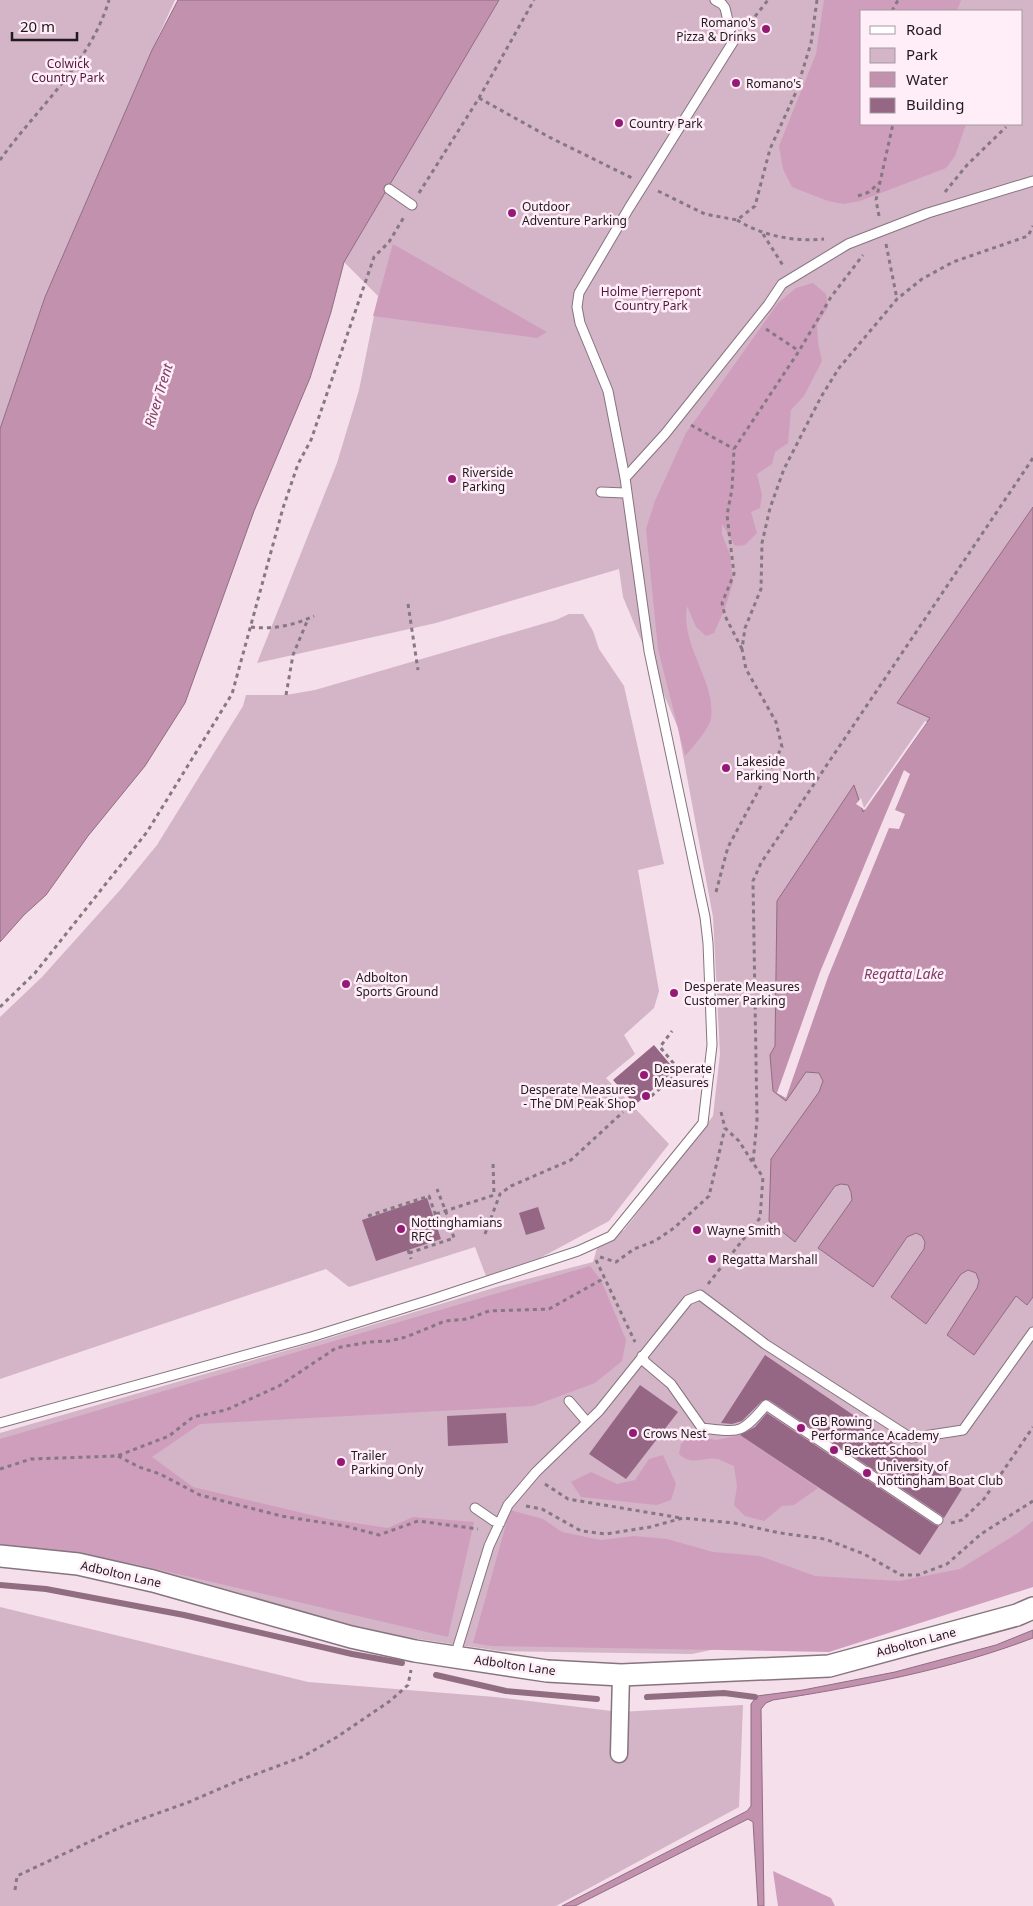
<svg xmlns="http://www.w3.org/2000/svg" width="1033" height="1906" font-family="'Noto Sans',sans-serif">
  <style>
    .green { fill: #d4b4c7; fill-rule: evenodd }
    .forest { fill: #cf9ebc }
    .water { fill: #c191ae; stroke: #916d82 }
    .pier { fill: #f4dfeb }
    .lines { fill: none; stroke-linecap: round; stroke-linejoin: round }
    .stream { stroke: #916d82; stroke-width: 6 }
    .building { fill: #956784 }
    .service-casing { stroke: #86747e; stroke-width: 11 }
    .minor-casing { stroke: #86747e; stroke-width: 19 }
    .tertiary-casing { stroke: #86747e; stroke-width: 24 }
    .path { stroke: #867880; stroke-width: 3; stroke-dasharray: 4 4; stroke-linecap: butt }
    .service { stroke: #fff; stroke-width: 9 }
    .minor { stroke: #fff; stroke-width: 16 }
    .tertiary { stroke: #fff; stroke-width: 21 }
    .poi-dot { fill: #961a75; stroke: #ffeef8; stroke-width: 2 }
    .labels { text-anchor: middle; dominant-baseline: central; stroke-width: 5; stroke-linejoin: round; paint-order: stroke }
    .poi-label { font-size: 12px; fill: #20191d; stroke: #ffeef8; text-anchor: start }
    .park-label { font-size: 12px; fill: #51173f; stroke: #ffeef8 }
    .street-label { font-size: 12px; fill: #20191d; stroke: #ffeef8 }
    .water-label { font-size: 14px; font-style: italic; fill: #7c3e67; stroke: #ffeef8 }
  </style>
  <rect width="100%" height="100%" fill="#f4dfeb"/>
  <path class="green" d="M 0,0 L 175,0 L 152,50 L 45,297 L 0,429 Z
    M 491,0 L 1033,0 L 1033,1582 L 692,1654 L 500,1651 L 363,1631 L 144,1568 L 0,1544 L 0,1433 L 319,1341 L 500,1286 L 593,1262 L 598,1245 L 624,1230 L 713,1116 L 720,1054 L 713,917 L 678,728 L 623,597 L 619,569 L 436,623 L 257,663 L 337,463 L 359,390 L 378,296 L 344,262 ZM 862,11 L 1022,11 L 1022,124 L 862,124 Z
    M 569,614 L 583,614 L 593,631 L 599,649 L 624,686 L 664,864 L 638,870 L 659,991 L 654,1008 L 624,1035 L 635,1054 L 606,1078 L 669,1144 L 609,1221 L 540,1258 L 486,1276 L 475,1247 L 349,1287 L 326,1269 L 0,1379 L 0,1017 L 42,977 L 121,889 L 157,845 L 243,706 L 246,695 L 286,695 L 315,690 L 556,620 Z
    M 0,1607 L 308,1682 L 495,1697 L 620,1712 L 743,1705 L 739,1807 L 556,1906 L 0,1906 Z"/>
  <path class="forest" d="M 824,0 L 961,0 L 957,11 L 862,11 L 862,124 L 966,124 L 955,156 L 946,168 L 860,201 L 843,204 L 828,201 L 792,187 L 783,169 L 779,146 L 816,54 Z
    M 393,244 L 538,327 L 547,332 L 537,338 L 373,316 Z
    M 813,283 L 826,294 L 828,307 L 817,325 L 818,343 L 822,361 L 804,396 L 791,410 L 788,443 L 775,452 L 772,464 L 757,474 L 762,495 L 760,508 L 751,512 L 757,533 L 745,545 L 735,546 L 722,524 L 722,534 L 730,555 L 733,583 L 725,608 L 714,633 L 706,636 L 696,627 L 687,606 C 680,646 716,681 711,718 C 710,728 692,748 685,756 L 658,649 L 646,529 L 655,501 L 686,433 L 778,303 L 796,288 Z
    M 590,1266 L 601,1280 L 626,1340 L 622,1361 L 595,1383 L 533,1406 L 200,1424 L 152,1457 L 193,1487 L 328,1519 L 388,1528 L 413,1517 L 474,1522 L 448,1637 L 135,1564 L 0,1544 L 0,1439 Z
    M 691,1435 L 716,1440 L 740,1435 L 818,1488 L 794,1505 L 782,1506 L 764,1521 L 745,1516 L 734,1505 L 737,1486 L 734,1466 C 729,1464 723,1461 718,1459 C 703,1456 693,1467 679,1454 L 681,1444 Z
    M 663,1455 L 676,1484 L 671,1500 L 657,1505 L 581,1497 L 571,1482 L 591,1472 L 617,1484 L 635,1480 L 649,1459 Z
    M 510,1510 L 543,1519 L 562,1532 L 601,1540 L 634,1536 L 667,1539 L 713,1552 L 760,1556 L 815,1576 L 899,1581 L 960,1569 L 1018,1533 L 1033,1521 L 1033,1587 L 829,1652 L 491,1646 L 473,1643 Z
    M 773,1871 L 831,1898 L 835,1906 L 778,1906 Z"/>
  <path class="water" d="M 178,0 L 499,0 L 344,262 L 331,312 L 310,378 L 254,511 L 185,703 L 145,766 L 88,836 L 46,895 L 24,915 L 0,942 L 0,429 L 45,297 L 152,50 Z
    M 1033,507 L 1033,1297 L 1027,1305 L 1016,1296 L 974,1355 L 947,1335 L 977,1288 L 979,1281 L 976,1273 L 968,1270 L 961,1274 L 926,1324 L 891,1297 L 924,1249 L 925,1242 L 922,1236 L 916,1233 L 907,1237 L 873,1287 L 818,1248 L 852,1200 L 851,1192 L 848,1185 L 841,1184 L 835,1186 L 795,1242 L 769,1221 L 771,1159 L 819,1092 L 823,1081 L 819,1073 L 806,1072 L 786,1101 L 773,1091 L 770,1055 L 775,1046 L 777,901 L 854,785 L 863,812 L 930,718 L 897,703 Z
    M 1033,1630 L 1033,1638 C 949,1670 862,1686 773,1700 L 766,1703 L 761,1709 L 764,1906 L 758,1906 L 753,1822 L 748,1819 L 575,1906 L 562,1906 L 747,1811 L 751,1806 L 751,1704 L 757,1696 L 803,1690 L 895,1672 L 996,1645 Z"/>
  <path class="pier" d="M 925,721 L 927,722 L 865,810 L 856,804 L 861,798 L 864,808 Z
    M 904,770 L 910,774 L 895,810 L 905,814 L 899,829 L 889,828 L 828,977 L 786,1098 L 777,1093 L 820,972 Z"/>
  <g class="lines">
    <path class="stream" d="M 0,1585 L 46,1589 L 184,1615 L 352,1654 L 402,1663
      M 436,1675 L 506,1691 L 597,1699
      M 647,1697 L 724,1693 L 755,1697"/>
  </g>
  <path class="building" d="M 654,1045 L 675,1070 L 635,1105 L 613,1080 Z
    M 427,1198 L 441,1239 L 376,1261 L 362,1220 Z
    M 538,1207 L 545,1229 L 526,1235 L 519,1213 Z
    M 765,1355 L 962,1489 L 944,1518 L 941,1515 L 769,1400 L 762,1401 L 742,1421 L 732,1424 L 721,1423 Z
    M 640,1385 L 678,1412 L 626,1479 L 589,1454 Z
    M 506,1413 L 508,1443 L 448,1446 L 447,1416 Z
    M 767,1413 L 935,1525 L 939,1526 L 920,1555 L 740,1435 L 755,1427 Z"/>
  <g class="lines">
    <g class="service-casing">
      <path id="service" d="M 389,189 L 412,205
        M 625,478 L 665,434 L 768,305 L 782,284 L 848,244 L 928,213 L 1033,181
        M 601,492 L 625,493
        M 642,1356 L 645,1362 L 671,1384 L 702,1428 C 740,1432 741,1435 766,1405 L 938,1520
        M 569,1401 L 587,1422
        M 0,1423 L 311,1337 L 433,1299 L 578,1251 L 611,1236 L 703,1123 L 712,1045 L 708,943 L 705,917 L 649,651 L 625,478 L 608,391 L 580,323 L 577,307 L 579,293 L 629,208 L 733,42 L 725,8 L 722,4 L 715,0
        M 475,1508 L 494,1521 L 500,1523
        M 455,1656 L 489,1546 L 508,1505 L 536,1472 L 599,1411 L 688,1300 L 700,1295 L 765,1344 L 911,1438 L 963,1430 L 1033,1332"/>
    </g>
    <g class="minor-casing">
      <path id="minor" d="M 619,1754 L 621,1675"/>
    </g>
    <g class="tertiary-casing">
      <path id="tertiary" d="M 0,1556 L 78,1564 L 153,1581 L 351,1637 L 415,1651 L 547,1671 L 621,1675 L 829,1666 L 1017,1615 L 1033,1608"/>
    </g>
    <path class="path" d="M 892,11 L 898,0
      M 745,29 L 768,0
      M 479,98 L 549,137 L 632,178
      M 0,160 C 37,108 91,62 109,0
      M 658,191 L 705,214 L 737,220 L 755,206 L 770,149 L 796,92 L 811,43 L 817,0
      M 945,192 L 967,165 L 1006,127
      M 419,193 L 479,98 L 534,0
      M 858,196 L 869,192 L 879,183
      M 879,216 L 876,200 L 893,124
      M 737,220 C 763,236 794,242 824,239
      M 763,234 L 784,267
      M 886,244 L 897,299
      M 766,329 L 799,351
      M 691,425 L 734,449
      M 408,604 L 418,670
      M 251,627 C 272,630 295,625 314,616
      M 742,649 L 725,616 L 722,603 L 734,574 L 727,515 L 732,489 L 734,449 L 799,351 L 831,297 L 863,255
      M 286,695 L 293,655 L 308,619
      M 716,892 L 728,847 L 782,747 L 776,722 L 746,669 L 742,649 L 745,628 L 761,589 L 762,543 L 770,508 L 784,469 L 821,397 L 839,368 L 897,299 L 922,279 L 953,262 L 1028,236 L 1033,226
      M 0,1007 L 35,973 L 147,832 L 232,694 L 283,508 L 298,464 L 311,440 L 374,257 L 389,242 L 404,217
      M 646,1096 L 648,1099 L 680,1071 L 660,1047 L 672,1031
      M 721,1112 L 725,1128 L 739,1141 L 753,1163
      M 436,1214 L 494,1195 L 493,1162
      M 368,1216 L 429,1196 L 439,1225
      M 485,1234 L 500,1194 L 511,1186 L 571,1160 L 623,1112
      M 408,1250 L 411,1259
      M 409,1253 L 454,1238 L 446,1212 L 437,1189
      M 600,1257 L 616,1262 L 634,1249 L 655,1241 L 674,1228 L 709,1196 L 725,1128
      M 596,1260 L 635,1342
      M 708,1284 L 760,1218 L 763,1177 L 753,1163 L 757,1120 L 753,881 L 761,863 L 1033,458
      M 118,1456 L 139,1467 L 160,1474 L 200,1495 L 281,1516 L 345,1526 L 379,1535 L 418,1521 L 478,1529
      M 0,1469 L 31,1459 L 117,1456 L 169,1436 L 193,1417 L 226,1410 L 279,1386 L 336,1348 L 369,1342 L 389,1341 L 406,1337 L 445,1321 L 467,1319 L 489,1311 L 549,1309 L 601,1280 L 605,1276
      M 545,1484 L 568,1499 L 681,1518
      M 526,1506 L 542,1509 L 581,1531 L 606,1534 L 650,1527 L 683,1518 L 734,1523 L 780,1533 L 825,1539 L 864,1554 L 901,1575 L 918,1575 L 947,1564 L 981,1534 L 1033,1501
      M 951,1523 L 962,1520 L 984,1499 L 1033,1427
      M 15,1890 L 17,1876 L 125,1825 L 189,1802 L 240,1780 L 302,1757 L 337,1737 L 390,1701 L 408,1685 L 411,1670"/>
    <use href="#service" class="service"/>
    <use href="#minor" class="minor"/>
    <use href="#tertiary" class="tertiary"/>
  </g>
  <g class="poi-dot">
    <circle cx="766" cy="29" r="5"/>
    <circle cx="736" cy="83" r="5"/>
    <circle cx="619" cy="123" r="5"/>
    <circle cx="512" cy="213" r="5"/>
    <circle cx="452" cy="479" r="5"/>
    <circle cx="726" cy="768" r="5"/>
    <circle cx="346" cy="984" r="5"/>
    <circle cx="674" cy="993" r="5"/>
    <circle cx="644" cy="1075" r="5"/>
    <circle cx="646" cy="1096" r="5"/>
    <circle cx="401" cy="1229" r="5"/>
    <circle cx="697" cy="1230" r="5"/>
    <circle cx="712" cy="1259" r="5"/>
    <circle cx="801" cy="1428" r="5"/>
    <circle cx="633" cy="1433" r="5"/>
    <circle cx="834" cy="1450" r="5"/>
    <circle cx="341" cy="1462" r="5"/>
    <circle cx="867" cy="1473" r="5"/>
  </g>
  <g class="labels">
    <g class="poi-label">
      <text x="756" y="22" text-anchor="end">Romano's<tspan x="756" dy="14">Pizza &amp; Drinks</tspan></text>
      <text x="746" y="83">Romano's</text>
      <text x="629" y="123">Country Park</text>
      <text x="522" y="206">Outdoor<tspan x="522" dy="14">Adventure Parking</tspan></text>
      <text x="462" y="472">Riverside<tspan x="462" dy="14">Parking</tspan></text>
      <text x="736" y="761">Lakeside<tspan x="736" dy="14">Parking North</tspan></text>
      <text x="356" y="977">Adbolton<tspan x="356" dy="14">Sports Ground</tspan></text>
      <text x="684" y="986">Desperate Measures<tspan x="684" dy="14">Customer Parking</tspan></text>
      <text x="654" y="1068">Desperate<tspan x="654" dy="14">Measures</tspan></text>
      <text x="636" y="1089" text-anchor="end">Desperate Measures<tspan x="636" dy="14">- The DM Peak Shop</tspan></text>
      <text x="411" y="1222">Nottinghamians<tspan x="411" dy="14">RFC</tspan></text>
      <text x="707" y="1230">Wayne Smith</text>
      <text x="722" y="1259">Regatta Marshall</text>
      <text x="811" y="1421">GB Rowing<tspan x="811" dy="14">Performance Academy</tspan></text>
      <text x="643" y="1433">Crows Nest</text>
      <text x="844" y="1450">Beckett School</text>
      <text x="351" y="1455">Trailer<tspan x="351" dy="14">Parking Only</tspan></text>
      <text x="877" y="1466">University of<tspan x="877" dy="14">Nottingham Boat Club</tspan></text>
    </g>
    <g class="park-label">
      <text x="68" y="63">Colwick<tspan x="68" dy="14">Country Park</tspan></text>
      <text x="651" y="291">Holme Pierrepont<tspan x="651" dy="14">Country Park</tspan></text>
    </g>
    <g class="street-label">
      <text transform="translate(121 1574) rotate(13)">Adbolton Lane</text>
      <text transform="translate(916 1642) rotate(-15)">Adbolton Lane</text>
      <text transform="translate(515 1665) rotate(8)">Adbolton Lane</text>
    </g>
    <g class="water-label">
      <text transform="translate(158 395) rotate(-73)">River Trent</text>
      <text x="904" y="973">Regatta Lake</text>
    </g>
  </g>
  <rect x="860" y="10" width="162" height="115" fill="#ffeef8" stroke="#a699a0"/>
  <rect x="870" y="26" width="25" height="8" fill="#ffffff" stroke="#a699a0"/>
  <text x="906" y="35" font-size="15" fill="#20191d">Road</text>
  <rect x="870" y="48" width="25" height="15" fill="#d4b4c7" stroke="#a699a0"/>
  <text x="906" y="60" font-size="15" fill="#20191d">Park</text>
  <rect x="870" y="72" width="25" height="15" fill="#c191ae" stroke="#a699a0"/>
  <text x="906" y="85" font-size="15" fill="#20191d">Water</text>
  <rect x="870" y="98" width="25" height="15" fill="#956784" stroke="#a699a0"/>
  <text x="906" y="110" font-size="15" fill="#20191d">Building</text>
  <path d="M12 32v8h65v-8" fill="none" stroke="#20191d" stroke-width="2.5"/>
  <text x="20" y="32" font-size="15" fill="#20191d" stroke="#ffeef8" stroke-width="4" paint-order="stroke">20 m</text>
</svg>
